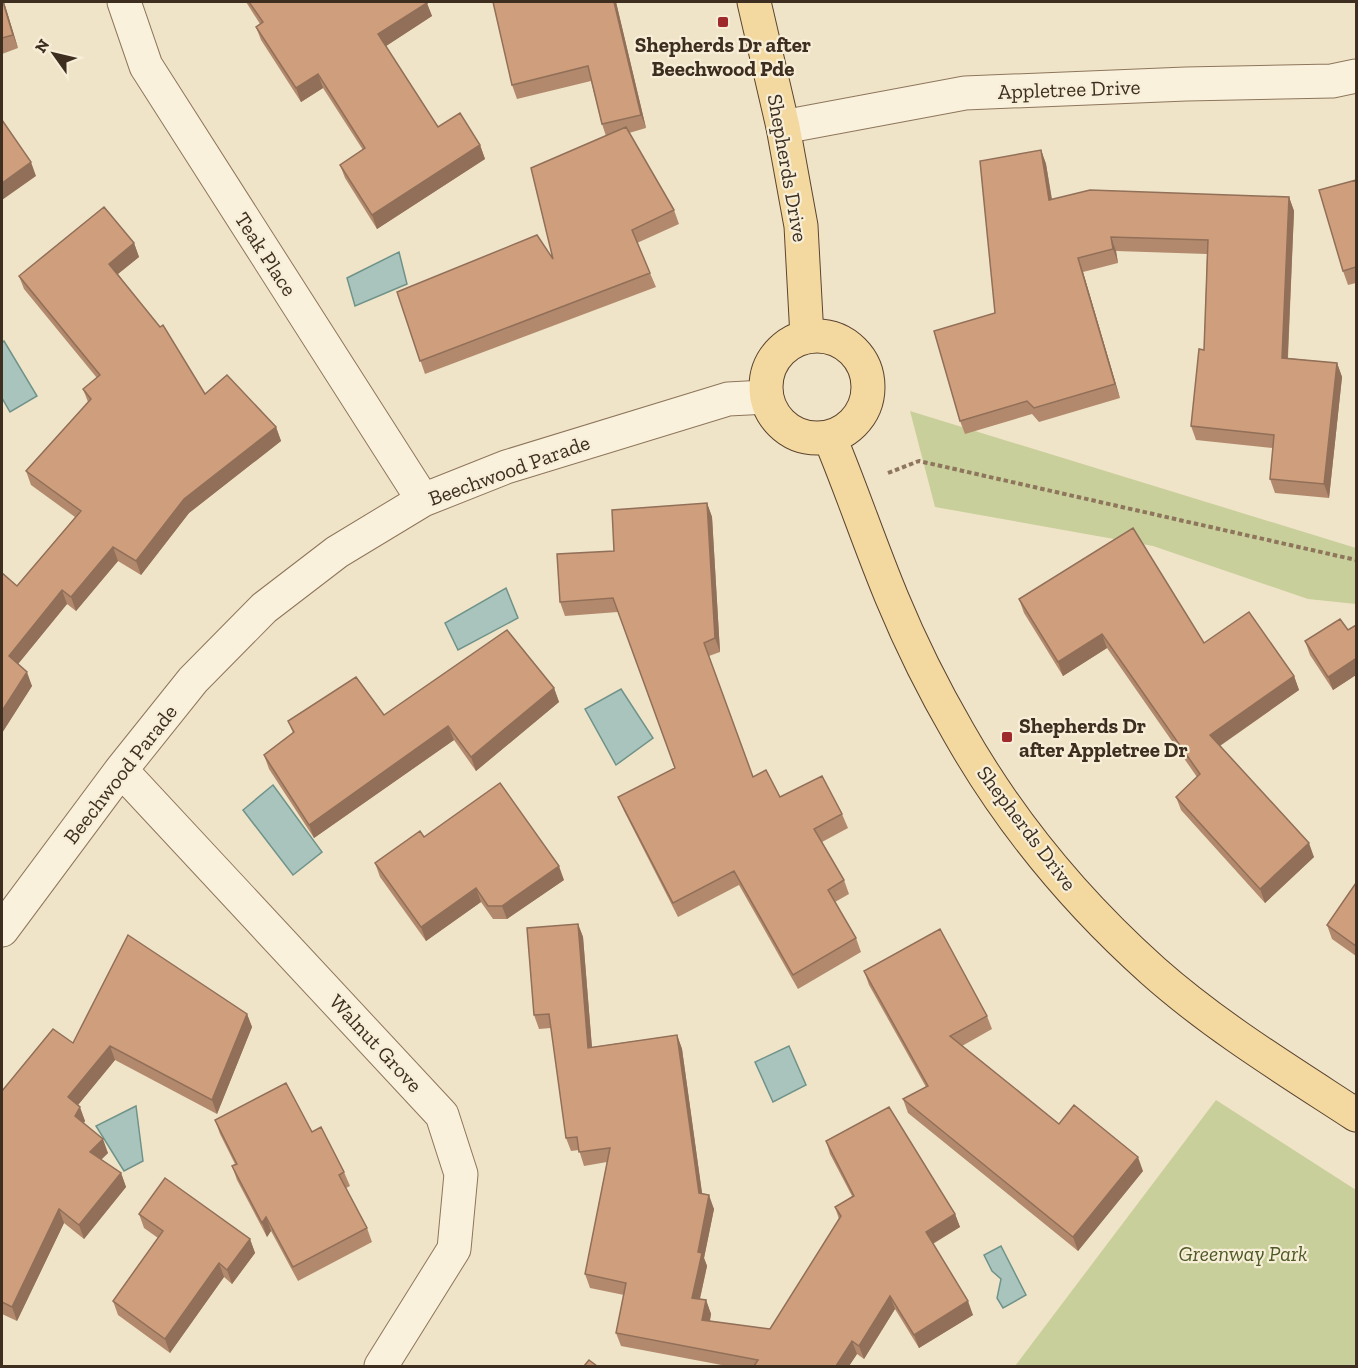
<svg xmlns="http://www.w3.org/2000/svg" width="1358" height="1368" font-family="'Zilla Slab',serif">
  <style>
    .green { fill: #c9cf9b }
    .water { fill: #a9c4bc; stroke: #6f938a; stroke-width: 1.5 }
    .lines { fill: none; stroke-linecap: round; stroke-linejoin: round }
    .minor-casing { stroke: #8d765c; stroke-width: 35 }
    .major-casing { stroke: #5b4430; stroke-width: 35 }
    .path { stroke: #8d765c; stroke-width: 4; stroke-dasharray: 4.5 3; stroke-linecap: butt }
    .minor { stroke: #faf1dc; stroke-width: 33 }
    .major { stroke: #f3d9a0; stroke-width: 33 }
    .wall { fill: #b2896c }
    .shaded-wall { fill: #916f58 }
    .building { fill: #cf9f7d; stroke: #916f58; stroke-width: 1.5 }
    .poi-dot { fill: #9e2a2b; stroke: #f7eed8; stroke-width: 2 }
    .labels { text-anchor: middle; dominant-baseline: central; stroke-width: 4.5; stroke-linejoin: round; paint-order: stroke }
    .poi-label { font-size: 21px; font-weight: bold; fill: #3d2e20; stroke: #f7eed8 }
    .street-label { font-size: 21px; fill: #3d2e20; stroke: #f7eed8 }
    .park-label { font-size: 21px; font-style: italic; fill: #4d5a26; stroke: #f7eed8 }
  </style>
  <rect width="100%" height="100%" fill="#f0e4c8"/>
  <path class="green" d="M 910,411 L 1356,548 L 1356,604 L 1308,599 L 1153,546 L 935,507 Z
    M 1216,1100 L 1356,1190 L 1356,1366 L 1015,1366 Z"/>
  <path class="water" d="M 399,252 L 407,284 L 355,306 L 347,278 Z
    M 4,341 L 37,396 L 10,412 L 2,398 L 2,343 Z
    M 506,588 L 518,618 L 458,650 L 445,623 Z
    M 621,689 L 653,738 L 616,765 L 585,709 Z
    M 273,785 L 322,852 L 293,875 L 243,810 Z
    M 789,1046 L 806,1085 L 773,1102 L 755,1062 Z
    M 136,1106 L 143,1161 L 124,1171 L 96,1126 Z
    M 1001,1246 L 1026,1295 L 1003,1308 L 997,1298 L 1001,1279 L 992,1271 L 984,1255 Z"/>
  <g class="lines">
    <g class="minor-casing">
      <path id="minor" d="M 124,2 L 146,66 L 423,500
        M 783,127 L 965,93 L 1186,84 L 1332,81 L 1356,76
        M 121,770 L 442,1115 L 461,1174 L 454,1249 L 381,1366
        M 2,930 L 121,770 L 193,680 L 264,608 L 337,552 L 423,500 L 506,467 L 728,399 L 766,397"/>
    </g>
    <g class="major-casing">
      <path id="major" d="M 754,2 L 783,127 L 801,226 L 807,337
        M766 387a51 51 0 1 1 102 0a51 51 0 1 1-102 0Z
        M 830,438 C 852,491 870,545 892,598 C 911,644 934,690 959,733 C 1009,821 1077,903 1153,971 C 1215,1026 1287,1070 1356,1115"/>
    </g>
    <path class="path" d="M 888,473 L 919,461 L 1356,560"/>
    <use href="#minor" class="minor"/>
    <use href="#major" class="major"/>
  </g>
  <path class="wall" d="M 2,2 L 4,2 L 18,48 L 2,54 Z
    M 246,2 L 426,2 L 432,16 L 386,46 L 438,127 L 480,145 L 485,159 L 377,229 L 345,178 L 340,165 L 363,150 L 323,88 L 301,102 L 261,40 L 256,27 L 260,24 Z
    M 495,2 L 616,2 L 646,128 L 629,133 L 674,210 L 679,224 L 637,243 L 656,287 L 425,374 L 397,292 L 553,259 L 606,136 L 602,124 L 591,81 L 517,99 L 512,85 Z
    M 1041,150 L 1046,164 L 1052,199 L 1289,197 L 1294,211 L 1288,358 L 1337,363 L 1342,377 L 1329,498 L 1275,493 L 1270,479 L 1273,448 L 1196,440 L 1191,426 L 1204,350 L 1207,254 L 1116,251 L 1118,263 L 1083,272 L 1120,398 L 1039,422 L 1032,414 L 965,434 L 960,421 L 995,313 Z
    M 1356,180 L 1356,283 L 1348,285 L 1343,271 Z
    M 134,243 L 139,257 L 118,274 L 205,394 L 276,427 L 281,441 L 189,513 L 141,575 L 118,561 L 76,611 L 67,604 L 18,664 L 32,686 L 2,733 L 2,573 L 17,586 L 75,517 L 31,485 L 26,471 L 88,402 L 83,389 L 97,378 L 24,289 L 19,276 Z
    M 707,503 L 712,517 L 720,652 L 709,656 L 753,777 L 780,797 L 842,814 L 848,828 L 822,842 L 844,880 L 849,894 L 835,902 L 856,938 L 861,952 L 798,989 L 739,885 L 678,917 L 624,811 L 618,797 L 675,768 L 618,612 L 565,616 L 560,602 L 614,551 Z
    M 1019,599 L 1204,643 L 1294,676 L 1299,690 L 1220,746 L 1314,857 L 1265,903 L 1181,810 L 1176,797 L 1197,777 L 1107,648 L 1063,676 L 1024,613 Z
    M 1356,625 L 1356,675 L 1333,690 L 1310,655 L 1305,641 L 1348,630 Z
    M 554,688 L 559,702 L 476,771 L 454,740 L 314,838 L 269,769 L 264,755 L 293,733 L 288,721 L 384,715 Z
    M 424,837 L 564,880 L 507,919 L 493,919 L 481,902 L 426,941 L 380,877 L 375,863 Z
    M 1356,883 L 1356,956 L 1332,939 L 1327,925 Z
    M 578,924 L 583,937 L 592,1047 L 677,1035 L 682,1049 L 702,1194 L 714,1209 L 704,1258 L 707,1266 L 700,1299 L 706,1300 L 711,1314 L 710,1321 L 770,1329 L 839,1219 L 835,1207 L 852,1196 L 830,1154 L 826,1141 L 955,1214 L 960,1227 L 933,1244 L 973,1315 L 919,1348 L 895,1309 L 864,1359 L 857,1354 L 849,1366 L 727,1366 L 621,1346 L 616,1333 L 624,1295 L 590,1288 L 585,1274 L 607,1162 L 584,1166 L 579,1150 L 571,1151 L 566,1138 L 551,1028 L 539,1029 L 534,1015 Z
    M 864,971 L 987,1016 L 992,1029 L 962,1046 L 1059,1124 L 1143,1171 L 1078,1251 L 908,1113 L 903,1099 L 926,1087 L 869,985 Z
    M 247,1014 L 252,1027 L 217,1114 L 115,1060 L 78,1105 L 85,1121 L 83,1123 L 108,1153 L 101,1159 L 121,1173 L 126,1187 L 84,1239 L 64,1223 L 17,1321 L 2,1314 L 2,1091 L 73,1043 Z
    M 215,1120 L 312,1132 L 344,1172 L 350,1186 L 346,1188 L 367,1228 L 372,1242 L 298,1281 L 271,1231 L 267,1237 L 237,1180 L 232,1166 L 235,1164 L 220,1134 Z
    M 139,1214 L 250,1239 L 255,1253 L 232,1284 L 224,1277 L 170,1353 L 118,1315 L 113,1301 L 158,1238 L 144,1228 Z"/>
  <path class="shaded-wall" d="M 3,2 L 4,2 L 18,48 L 13,35 Z
    M 614,2 L 616,2 L 646,128 L 641,115 Z
    M 427,3 L 432,16 L 383,48 L 378,34 Z
    M 318,74 L 323,88 L 301,102 L 296,88 Z
    M 480,145 L 485,159 L 377,229 L 372,215 Z
    M 1041,150 L 1046,164 L 1054,214 L 1049,200 Z
    M 31,162 L 36,176 L 2,200 L 2,183 Z
    M 1289,197 L 1294,211 L 1287,372 L 1282,358 Z
    M 1111,237 L 1116,251 L 1118,263 L 1113,249 Z
    M 134,243 L 139,257 L 114,277 L 109,264 Z
    M 1078,258 L 1083,272 L 1120,398 L 1115,384 Z
    M 1337,363 L 1342,377 L 1329,498 L 1324,484 Z
    M 276,427 L 281,441 L 189,513 L 141,575 L 136,561 L 184,499 Z
    M 707,503 L 712,517 L 720,652 L 715,638 Z
    M 113,547 L 118,561 L 76,611 L 71,597 Z
    M 62,590 L 67,604 L 14,669 L 9,656 Z
    M 1102,634 L 1107,648 L 1063,676 L 1058,662 Z
    M 1355,659 L 1356,663 L 1356,675 L 1333,690 L 1328,677 Z
    M 27,672 L 32,686 L 2,733 L 2,711 Z
    M 1294,676 L 1299,690 L 1215,749 L 1210,735 Z
    M 554,688 L 559,702 L 476,771 L 471,757 Z
    M 448,726 L 454,740 L 314,838 L 309,825 Z
    M 1309,843 L 1314,857 L 1265,903 L 1260,889 Z
    M 559,866 L 564,880 L 507,919 L 502,906 Z
    M 476,888 L 481,902 L 426,941 L 421,927 Z
    M 578,924 L 583,937 L 593,1061 L 588,1048 Z
    M 247,1014 L 252,1027 L 217,1114 L 212,1100 Z
    M 677,1035 L 682,1049 L 704,1207 L 699,1193 Z
    M 110,1046 L 115,1060 L 73,1111 L 68,1097 Z
    M 80,1107 L 85,1121 L 80,1130 L 75,1116 Z
    M 103,1139 L 108,1153 L 95,1166 L 90,1152 Z
    M 1138,1157 L 1143,1171 L 1078,1251 L 1073,1237 Z
    M 121,1173 L 126,1187 L 84,1239 L 79,1225 Z
    M 709,1195 L 714,1209 L 704,1258 L 707,1266 L 697,1311 L 692,1298 L 698,1252 Z
    M 59,1209 L 64,1223 L 17,1321 L 12,1307 Z
    M 955,1214 L 960,1227 L 930,1245 L 926,1232 Z
    M 266,1217 L 271,1231 L 267,1237 L 262,1223 Z
    M 250,1239 L 255,1253 L 232,1284 L 227,1270 Z
    M 219,1263 L 224,1277 L 170,1353 L 165,1339 Z
    M 890,1296 L 895,1309 L 864,1359 L 859,1346 Z
    M 706,1300 L 711,1314 L 707,1334 L 702,1320 Z
    M 968,1301 L 973,1315 L 919,1348 L 914,1335 Z
    M 852,1341 L 857,1354 L 849,1366 L 836,1366 Z"/>
  <path class="building" d="M 2,2 L 3,2 L 13,35 L 2,38 Z
    M 249,2 L 426,2 L 427,3 L 378,34 L 438,127 L 460,113 L 480,145 L 372,215 L 340,165 L 365,148 L 318,74 L 296,88 L 256,27 L 263,22 Z
    M 493,2 L 614,2 L 641,115 L 602,124 L 588,66 L 512,85 Z
    M 2,120 L 31,162 L 2,183 Z
    M 626,127 L 674,210 L 632,230 L 650,273 L 420,361 L 397,292 L 537,235 L 553,259 L 531,168 Z
    M 1041,150 L 1049,200 L 1090,190 L 1289,197 L 1282,358 L 1337,363 L 1324,484 L 1270,479 L 1274,435 L 1191,426 L 1199,349 L 1204,350 L 1208,240 L 1111,237 L 1113,249 L 1078,258 L 1115,384 L 1034,408 L 1027,401 L 960,421 L 934,331 L 995,313 L 980,161 Z
    M 1356,180 L 1356,267 L 1343,271 L 1319,190 Z
    M 104,207 L 134,243 L 109,264 L 160,327 L 163,325 L 205,394 L 227,375 L 276,427 L 184,499 L 136,561 L 113,547 L 71,597 L 62,590 L 9,656 L 27,672 L 2,711 L 2,573 L 17,586 L 81,511 L 26,471 L 91,399 L 83,389 L 100,375 L 19,276 Z
    M 707,503 L 715,638 L 704,643 L 753,777 L 766,770 L 780,797 L 822,776 L 842,814 L 814,829 L 844,880 L 828,890 L 856,938 L 793,975 L 734,871 L 673,903 L 618,797 L 675,768 L 613,598 L 560,602 L 557,554 L 614,551 L 612,510 Z
    M 1133,528 L 1204,643 L 1249,612 L 1294,676 L 1210,735 L 1309,843 L 1260,889 L 1176,797 L 1200,774 L 1102,634 L 1058,662 L 1019,599 Z
    M 1340,619 L 1348,630 L 1356,625 L 1356,661 L 1355,659 L 1328,677 L 1305,641 Z
    M 507,630 L 554,688 L 471,757 L 448,726 L 309,825 L 264,755 L 294,732 L 288,721 L 356,677 L 384,715 Z
    M 500,783 L 559,866 L 502,906 L 488,906 L 476,888 L 421,927 L 375,863 L 420,831 L 424,837 Z
    M 1356,883 L 1356,946 L 1327,925 Z
    M 578,924 L 588,1048 L 677,1035 L 699,1193 L 709,1195 L 698,1252 L 702,1253 L 692,1298 L 706,1300 L 702,1320 L 770,1329 L 841,1216 L 835,1207 L 854,1196 L 826,1141 L 889,1107 L 955,1214 L 926,1232 L 968,1301 L 914,1335 L 890,1296 L 859,1346 L 852,1341 L 836,1366 L 754,1366 L 758,1360 L 616,1333 L 626,1283 L 585,1274 L 610,1148 L 579,1152 L 577,1137 L 566,1138 L 549,1014 L 534,1015 L 527,928 Z
    M 940,929 L 987,1016 L 950,1036 L 1059,1124 L 1074,1105 L 1138,1157 L 1073,1237 L 903,1099 L 928,1086 L 864,971 Z
    M 128,935 L 247,1014 L 212,1100 L 110,1046 L 68,1097 L 80,1107 L 75,1116 L 103,1139 L 90,1152 L 121,1173 L 79,1225 L 59,1209 L 12,1307 L 2,1302 L 2,1091 L 53,1029 L 73,1043 Z
    M 286,1083 L 312,1132 L 321,1127 L 344,1172 L 339,1175 L 367,1228 L 293,1267 L 266,1217 L 262,1223 L 232,1166 L 237,1164 L 215,1120 Z
    M 165,1178 L 250,1239 L 227,1270 L 219,1263 L 165,1339 L 113,1301 L 163,1231 L 139,1214 Z
    M 589,1360 L 597,1366 L 584,1366 Z"/>
  <g class="poi-dot">
    <rect x="717" y="16" width="12" height="12" rx="3"/>
    <rect x="1001" y="731" width="12" height="12" rx="3"/>
  </g>
  <g class="labels">
    <g class="poi-label">
      <text x="723" y="44">Shepherds Dr after<tspan x="723" dy="24">Beechwood Pde</tspan></text>
      <text x="1019" y="725" text-anchor="start">Shepherds Dr<tspan x="1019" dy="24">after Appletree Dr</tspan></text>
    </g>
    <g class="street-label">
      <text transform="translate(1069 89) rotate(-2)">Appletree Drive</text>
      <text transform="translate(788 168) rotate(80)">Shepherds Drive</text>
      <text transform="translate(266 254) rotate(57)">Teak Place</text>
      <text transform="translate(509 470) rotate(-20)">Beechwood Parade</text>
      <text transform="translate(120 774) rotate(-52)">Beechwood Parade</text>
      <text transform="translate(1027 828) rotate(53)">Shepherds Drive</text>
      <text transform="translate(376 1043) rotate(47)">Walnut Grove</text>
    </g>
    <g class="park-label">
      <text x="1243" y="1253">Greenway Park</text>
    </g>
  </g>
  <rect width="1358" height="1368" fill="none" stroke="#3d2e20" stroke-width="6"/>
  <g transform="translate(54 54) rotate(304)" stroke="#f7eed8" stroke-width="4.5" paint-order="stroke">
  <path d="M0-4.5L10 22L0 15L-10 22Z" fill="#3d2e20"/>
  <text y="-9" font-size="16" font-weight="bold" text-anchor="middle" fill="#3d2e20">N</text>
  </g>
</svg>
